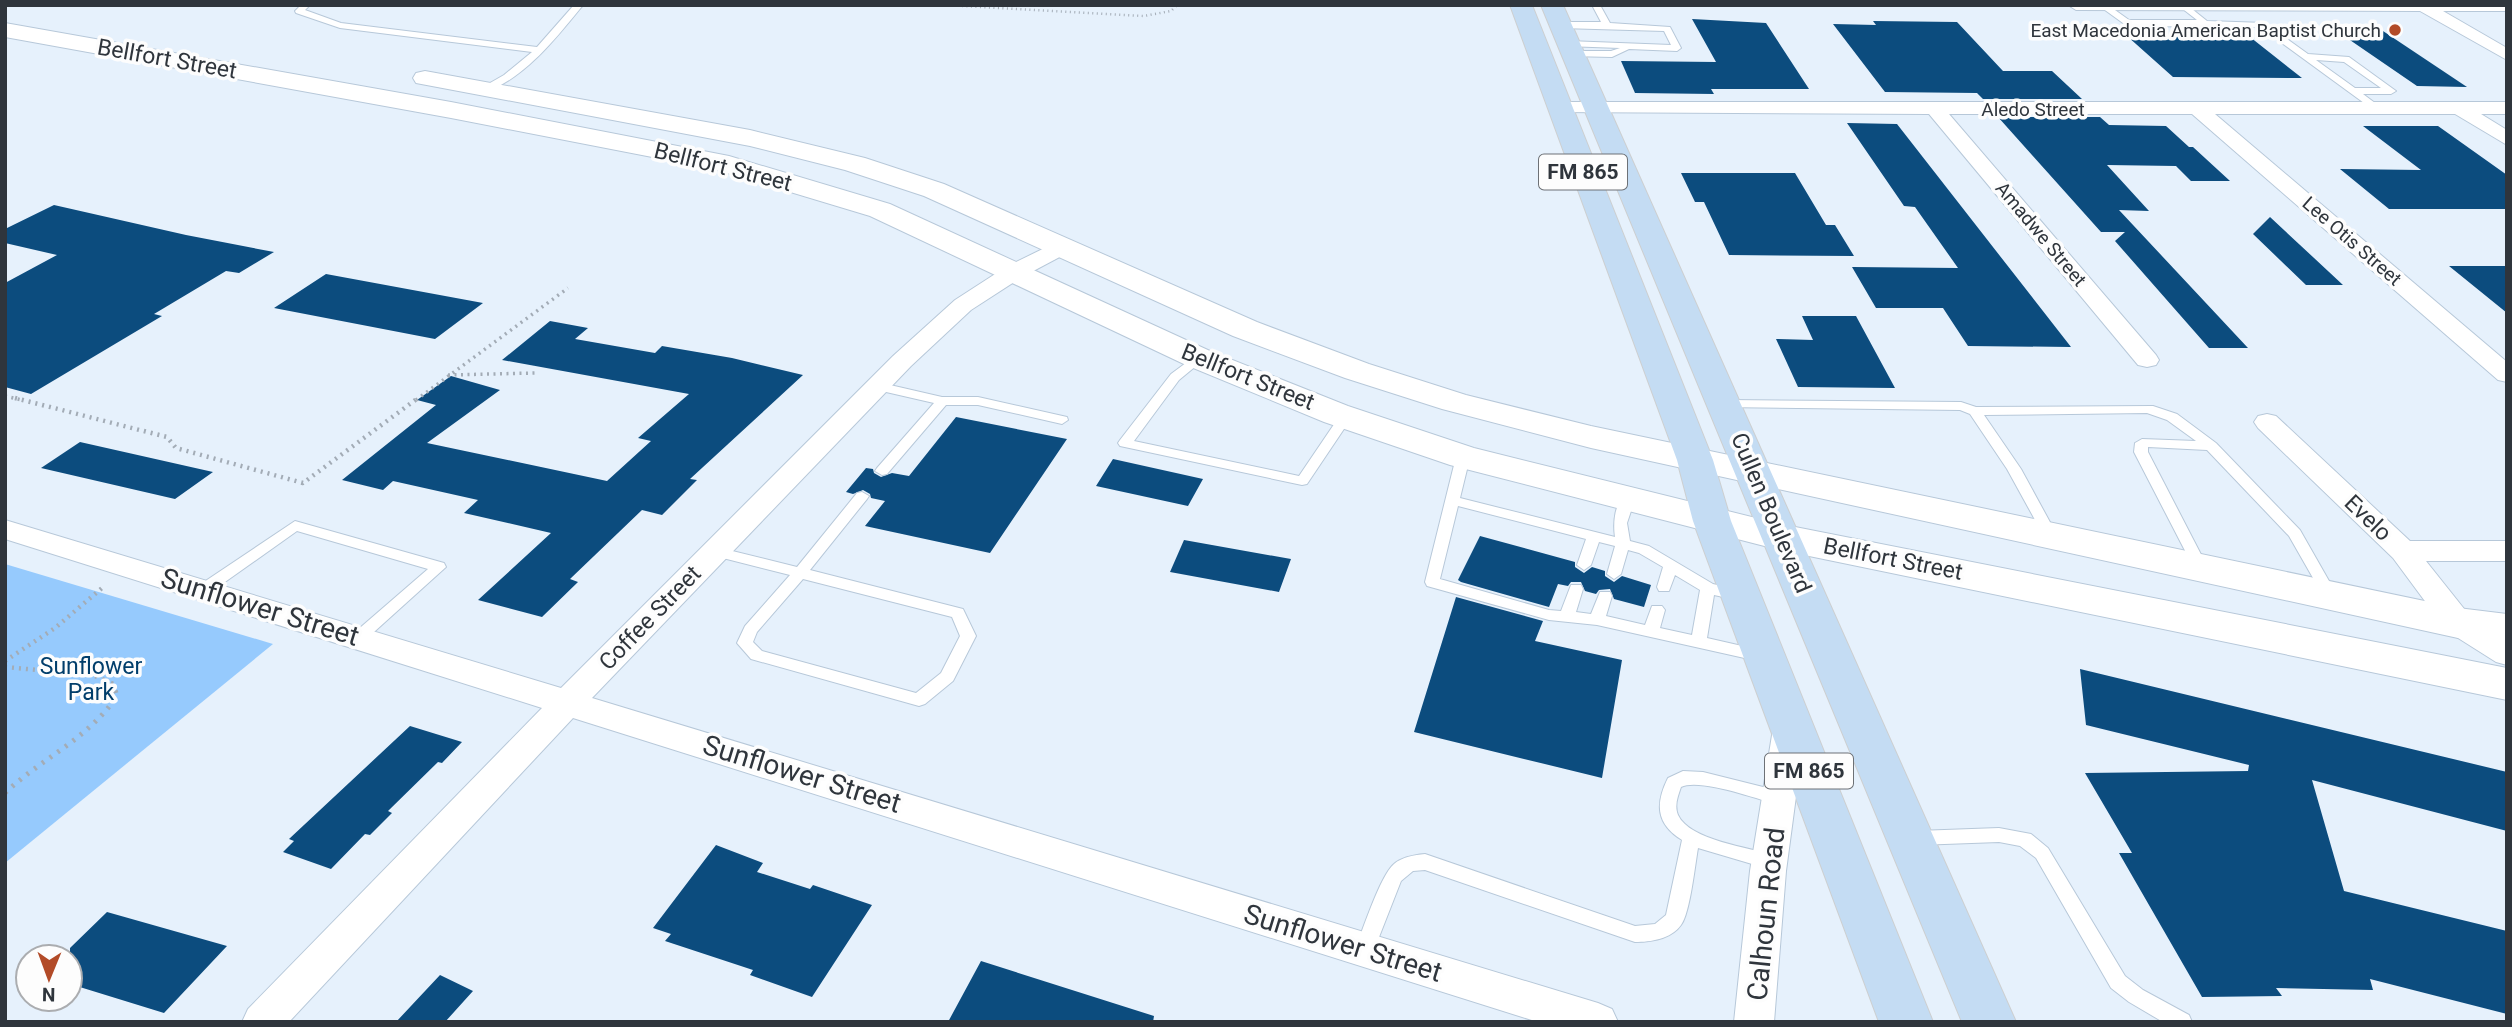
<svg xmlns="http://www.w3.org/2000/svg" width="2512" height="1027" font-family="Roboto,sans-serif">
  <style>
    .green { fill: #96cafd }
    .building { fill: #0c4c7e }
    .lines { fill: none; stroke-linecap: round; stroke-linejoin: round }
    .service-casing { stroke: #b7c8d9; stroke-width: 2 }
    .minor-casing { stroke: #b7c8d9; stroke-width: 2 }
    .secondary-casing { stroke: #b7c8d9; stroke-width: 2 }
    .primary-casing { stroke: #cdcfd0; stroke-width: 2 }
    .path-far3 { stroke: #a3acb6; stroke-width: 2.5; stroke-dasharray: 1 3.5; stroke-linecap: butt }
    .path-far2 { stroke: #a3acb6; stroke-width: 3.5; stroke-dasharray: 2 4.5; stroke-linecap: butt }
    .path-far1 { stroke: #a3acb6; stroke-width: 4.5; stroke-dasharray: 2 5; stroke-linecap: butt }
    .path { stroke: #a3acb6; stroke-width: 5; stroke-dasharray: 2.5 7; stroke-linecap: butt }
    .service { fill: #fff; fill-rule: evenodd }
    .minor { fill: #fff; fill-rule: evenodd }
    .secondary { fill: #fff; fill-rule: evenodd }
    .primary { fill: #c4dcf3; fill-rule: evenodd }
    .poi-dot { fill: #b24b28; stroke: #fdfdfd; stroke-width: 2.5 }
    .labels { text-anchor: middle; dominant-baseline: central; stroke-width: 7; stroke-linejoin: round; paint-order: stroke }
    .far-poi-label { font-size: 19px; fill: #2f353c; stroke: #fdfdfd; text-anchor: end }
    .far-street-label { font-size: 19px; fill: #2f353c; stroke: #fdfdfd }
    .shield { fill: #fdfdfd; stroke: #6d7176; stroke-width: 2 }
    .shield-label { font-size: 21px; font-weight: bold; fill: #2f353c }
    .street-label { font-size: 23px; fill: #2f353c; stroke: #fdfdfd }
    .park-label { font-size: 23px; fill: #013e6b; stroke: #fdfdfd }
    .near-street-label { font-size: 28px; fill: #2f353c; stroke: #fdfdfd }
  </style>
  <rect width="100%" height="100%" fill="#e6f1fc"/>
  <path class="green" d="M 5,564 L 273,644 L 5,863 Z"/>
  <path class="building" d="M 1692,19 L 1766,23 L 1809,89 L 1711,89 L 1714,94 L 1635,93 L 1621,61 L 1716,62 Z
    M 1873,21 L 1957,22 L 2003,71 L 2052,71 L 2082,99 L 1983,99 L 1977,93 L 1885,92 L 1833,24 L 1876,25 Z
    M 2328,25 L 2374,25 L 2467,87 L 2417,86 Z
    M 2127,36 L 2250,37 L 2302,78 L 2173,77 Z
    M 1998,117 L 2100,117 L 2109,125 L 2166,126 L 2189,147 L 2193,147 L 2230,181 L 2191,181 L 2176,166 L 2107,165 L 2149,211 L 2119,210 L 2248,348 L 2209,348 L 2115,241 L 2125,232 L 2101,232 Z
    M 1847,123 L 1897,124 L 2071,347 L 1968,346 L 1943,308 L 1876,308 L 1852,267 L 1958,268 L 1915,207 L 1904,206 Z
    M 2363,126 L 2438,126 L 2507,175 L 2507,209 L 2389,209 L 2340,169 L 2421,170 Z
    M 1681,173 L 1795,173 L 1826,225 L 1835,225 L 1854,256 L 1729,255 L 1704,202 L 1695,202 Z
    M 54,205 L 186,235 L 274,252 L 239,273 L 226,271 L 154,314 L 162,316 L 31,394 L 5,387 L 5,283 L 57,255 L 5,243 L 5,229 Z
    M 2270,217 L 2343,285 L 2306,285 L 2253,234 Z
    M 2449,266 L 2507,266 L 2507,313 Z
    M 326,274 L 483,303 L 435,339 L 274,308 Z
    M 1802,316 L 1856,316 L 1895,388 L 1798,387 L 1776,339 L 1813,340 Z
    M 550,321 L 588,328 L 575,339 L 655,353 L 662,346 L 732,358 L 803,375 L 690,479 L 697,480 L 662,515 L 642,510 L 570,579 L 578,582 L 542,617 L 478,600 L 551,533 L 464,513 L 478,500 L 393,481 L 383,490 L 342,480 L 436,405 L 417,400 L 451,376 L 500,390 L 427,443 L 607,481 L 651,441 L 638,438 L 689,394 L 502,360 Z
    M 956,417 L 1067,439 L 990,553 L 865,526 L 885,501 L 871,498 L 870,494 L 863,490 L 853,494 L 846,492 L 866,468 L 873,469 L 874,473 L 881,477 L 892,473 L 909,476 Z
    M 80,442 L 213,472 L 175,499 L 41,468 Z
    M 1113,459 L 1203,479 L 1188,506 L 1096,486 Z
    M 1480,536 L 1575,562 L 1575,567 L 1584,573 L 1592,567 L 1605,571 L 1605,576 L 1614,582 L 1622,576 L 1651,585 L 1644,607 L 1614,599 L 1610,589 L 1599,590 L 1596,594 L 1585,591 L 1581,582 L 1571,582 L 1568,586 L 1558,584 L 1549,607 L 1461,582 L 1458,580 Z
    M 1184,540 L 1291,559 L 1279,592 L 1170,572 Z
    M 1456,597 L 1543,621 L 1535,641 L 1622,660 L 1602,778 L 1414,732 Z
    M 2080,669 L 2507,772 L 2507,831 L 2312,780 L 2344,891 L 2507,931 L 2507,1014 L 2370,979 L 2373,990 L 2276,988 L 2282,996 L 2202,997 L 2119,853 L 2132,853 L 2085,773 L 2248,771 L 2249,765 L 2086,725 Z
    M 410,726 L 462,742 L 442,763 L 438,762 L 388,811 L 392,813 L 370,835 L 365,834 L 331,869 L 283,852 L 294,841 L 289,839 Z
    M 716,845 L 763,863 L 757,872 L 810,889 L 813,885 L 872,905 L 812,997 L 750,975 L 753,970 L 665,941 L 671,934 L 653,928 Z
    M 107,912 L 227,946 L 164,1013 L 70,984 L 70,948 Z
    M 981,961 L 1154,1016 L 1153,1022 L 948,1022 Z
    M 440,975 L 473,991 L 445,1022 L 396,1022 Z"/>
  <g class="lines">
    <g class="service-casing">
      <path id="service" d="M 301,5 L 310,5 L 305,10 L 341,23 L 537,47 L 574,5 L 583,5 C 557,37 526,77 486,92 L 481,89 L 483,87 L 504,75 L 532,52 L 340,28 L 296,13 L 295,11 Z
        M 1592,5 L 1600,5 L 1610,23 L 1670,27 L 1681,48 L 1677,51 L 1629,49 L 1612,57 L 1569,56 L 1569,52 L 1572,51 L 1611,51 L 1620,48 L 1565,46 L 1565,42 L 1568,41 L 1671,45 L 1664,31 L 1561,28 L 1557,25 L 1561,22 L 1601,22 Z
        M 2098,5 L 2108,5 L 2129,20 L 2197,20 L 2179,6 L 2187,5 L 2207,21 L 2265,23 L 2308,54 L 2349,57 L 2396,91 L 2391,94 L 2363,94 L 2383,109 L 2375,111 L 2260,27 L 2127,26 ZM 2316,60 L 2344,62 L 2381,88 L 2355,88 Z
        M 1198,354 L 1202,355 L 1204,358 L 1202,361 L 1179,380 L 1134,441 L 1299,476 L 1341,414 L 1351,414 L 1352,417 L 1307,484 L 1302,485 L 1120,446 L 1118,443 L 1120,440 L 1171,374 Z
        M 877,382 L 942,397 L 978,397 L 1067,417 L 1068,420 L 1062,424 L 978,405 L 946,405 L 887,474 L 882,475 L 875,471 L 877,468 L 934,403 L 873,389 L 871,386 L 873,383 Z
        M 1725,400 L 1961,402 L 1976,407 L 2153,406 L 2177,414 L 2216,443 L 2300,530 L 2337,595 L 2335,599 L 2325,599 L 2289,536 L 2207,450 L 2148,447 L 2148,452 L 2208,568 L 2201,573 L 2196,572 L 2134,452 L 2135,443 L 2142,439 L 2196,441 L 2167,420 L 2147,413 L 1984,415 L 2021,469 L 2057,535 L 2050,540 L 2045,538 L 2007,469 L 1970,414 L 1960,410 L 1720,407 L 1719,404 L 1720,401 Z
        M 1463,453 L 1470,457 L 1460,498 L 1615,537 C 1613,524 1614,500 1628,495 L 1633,496 L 1635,499 L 1627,523 L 1630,541 L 1649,546 L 1713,584 L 1742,591 L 1744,595 L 1742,599 L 1737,600 L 1714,595 L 1707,638 L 1764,651 L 1766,655 L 1764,659 L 1758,661 L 1597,625 L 1549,620 L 1427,586 L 1425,582 L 1456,457 ZM 1458,506 L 1586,539 L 1577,565 L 1584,570 L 1591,565 L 1599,542 L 1615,546 L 1607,574 L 1614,579 L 1621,574 L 1628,550 L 1639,553 L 1663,567 L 1657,587 L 1659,591 L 1669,591 L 1675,575 L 1700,590 L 1692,635 L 1660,628 L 1665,610 L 1662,606 L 1652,606 L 1645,625 L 1606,616 L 1612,596 L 1610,592 L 1600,592 L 1591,614 L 1576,612 L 1583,589 L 1581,585 L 1571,585 L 1561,611 L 1549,610 L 1440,579 Z
        M 862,492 L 869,496 L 867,499 L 810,570 L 963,609 L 976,636 L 953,681 L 925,704 L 919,706 L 751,659 L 737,643 L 745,626 L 790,575 L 711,555 L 709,552 L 716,547 L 797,567 L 857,493 ZM 803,579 L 952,617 L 960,636 L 941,673 L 916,693 L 762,651 L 753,642 L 757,632 Z
        M 295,521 L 444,563 L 446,567 L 364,641 L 354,641 L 351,637 L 354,633 L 428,569 L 297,531 L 208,594 L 198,594 L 196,590 L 198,586 Z
        M 1683,771 L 1703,772 L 1779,791 L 1785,793 L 1788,798 L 1785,803 L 1779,805 C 1757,799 1700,778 1681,787 C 1678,796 1674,805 1678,815 C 1690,841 1750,847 1775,856 L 1778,861 L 1775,866 L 1769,869 L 1698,848 C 1695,865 1690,913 1681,925 C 1671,939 1651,942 1635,942 L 1425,870 L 1413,871 L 1401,881 L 1372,955 L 1365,957 L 1358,955 L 1355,949 C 1363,930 1380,876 1394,864 C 1402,857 1414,855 1425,854 L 1635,926 L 1655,924 L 1666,915 L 1682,840 C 1656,824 1655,804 1668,778 Z
        M 1999,828 L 2031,834 L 2048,848 L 2125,976 L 2143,990 L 2189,1015 L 2192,1022 L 2163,1022 L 2129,1002 L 2111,988 L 2036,858 L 2020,846 L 1999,842 L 1917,845 L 1911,843 L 1908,838 L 1911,833 L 1917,831 Z"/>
    </g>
    <g class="minor-casing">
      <path id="minor" d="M 2068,5 L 2507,5 L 2507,11 L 2443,11 L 2507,48 L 2507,60 L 2420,11 L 2076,10 Z
        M 1559,102 L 2507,102 L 2507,114 L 2481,114 L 2507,130 L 2507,145 L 2455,114 L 2215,114 L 2507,362 L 2507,382 L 2498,380 L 2192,114 L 1949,114 L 2156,355 L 2159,360 L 2156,365 L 2147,367 L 2138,365 L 1929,114 L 1552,112 L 1550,108 Z
        M 1063,239 L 1071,241 L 1074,246 L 1071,251 L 1022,277 L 971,310 L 911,366 L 592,698 L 1598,1003 L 1612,1009 L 1618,1022 L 1538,1022 L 573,718 L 289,1022 L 242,1022 L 248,1009 L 542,708 L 5,539 L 5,520 L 561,688 L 893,356 L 955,300 L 1006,267 Z
        M 2267,414 L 2276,416 L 2410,541 L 2507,541 L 2507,561 L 2426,561 L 2469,615 L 2507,639 L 2507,665 L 2496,662 L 2447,631 L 2393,558 L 2258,428 L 2254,422 L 2258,416 Z
        M 1789,716 L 1801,720 L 1805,729 L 1786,871 L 1774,1022 L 1734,1022 L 1750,871 L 1773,729 L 1777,720 Z"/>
    </g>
    <g class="secondary-casing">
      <path id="secondary" d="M 5,23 L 451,102 L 729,156 L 890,204 L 1210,351 L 1348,406 L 1474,448 L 1780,524 L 2507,668 L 2507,700 L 1780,550 L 1450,465 L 1324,422 L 1186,365 L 870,216 L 714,169 L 451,118 L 5,37 Z
        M 425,71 L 750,130 L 865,158 L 944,184 L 1257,322 L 1369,364 L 1466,395 L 1591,426 L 2458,608 L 2507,614 L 2507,644 L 2458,638 L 1591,448 L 1442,409 L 1345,378 L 1233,336 L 924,196 L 845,170 L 750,146 L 416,83 L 413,78 L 416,73 Z"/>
    </g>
    <g class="primary-casing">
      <path id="primary" d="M 1510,5 L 1532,5 L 1713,460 L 1731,521 L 1933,1022 L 1879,1022 L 1693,521 L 1677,460 Z
        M 1541,5 L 1563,5 L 2016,1022 L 1962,1022 Z"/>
    </g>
    <path class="path-far3" d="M 944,5 L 1144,16 L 1171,11 L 1177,5"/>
    <path class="path-far2" d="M 448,375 L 535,373
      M 5,396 L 22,400
      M 416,400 L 568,288"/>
    <path class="path-far1" d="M 15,398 L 167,437 L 176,448 L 303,483 L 418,398
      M 5,661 L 55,628 L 102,588
      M 5,667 L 93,675 L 101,679"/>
    <path class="path" d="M 5,793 C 42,758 88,739 117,696 L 113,684 L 97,677"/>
    <use href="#service" class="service"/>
    <use href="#minor" class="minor"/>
    <use href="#secondary" class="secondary"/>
    <use href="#primary" class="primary"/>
  </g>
  <circle class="poi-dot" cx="2395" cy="30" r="7"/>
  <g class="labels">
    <g class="far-poi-label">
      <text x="2381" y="30">East Macedonia American Baptist Church</text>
    </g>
    <g class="far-street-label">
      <text x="2033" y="109">Aledo Street</text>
      <text transform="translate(2041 234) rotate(50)">Amadwe Street</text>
      <text transform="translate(2352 241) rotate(41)">Lee Otis Street</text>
    </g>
    <g class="shield">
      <rect x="1539" y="154.5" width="88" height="35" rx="5"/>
      <rect x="1765" y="753.5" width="88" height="35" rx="5"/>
    </g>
    <g class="shield-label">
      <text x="1583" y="172">FM 865</text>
      <text x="1809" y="771">FM 865</text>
    </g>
    <g class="street-label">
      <text transform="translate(167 59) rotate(10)">Bellfort Street</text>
      <text transform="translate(723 167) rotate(14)">Bellfort Street</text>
      <text transform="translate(1248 377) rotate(22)">Bellfort Street</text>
      <text transform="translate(1771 513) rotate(67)">Cullen Boulevard</text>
      <text transform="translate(2368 518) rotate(44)">Evelo</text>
      <text transform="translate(1893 559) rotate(11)">Bellfort Street</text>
      <text transform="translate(650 618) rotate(-46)">Coffee Street</text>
    </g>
    <g class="park-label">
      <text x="91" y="666">Sunflower<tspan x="91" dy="26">Park</tspan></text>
    </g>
    <g class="near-street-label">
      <text transform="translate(260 607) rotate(17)">Sunflower Street</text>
      <text transform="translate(802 774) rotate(17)">Sunflower Street</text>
      <text transform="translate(1766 914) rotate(-84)">Calhoun Road</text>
      <text transform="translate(1343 943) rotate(17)">Sunflower Street</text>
    </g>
  </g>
  <rect width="2512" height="1027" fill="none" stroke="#2f353c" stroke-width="14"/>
  <g transform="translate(49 978) rotate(181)"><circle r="33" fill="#fdfdfd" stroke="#abadb0" stroke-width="2"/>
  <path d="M0-5L12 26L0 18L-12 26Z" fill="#b24b28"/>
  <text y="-10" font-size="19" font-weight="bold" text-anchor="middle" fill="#2f353c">N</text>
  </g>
</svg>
